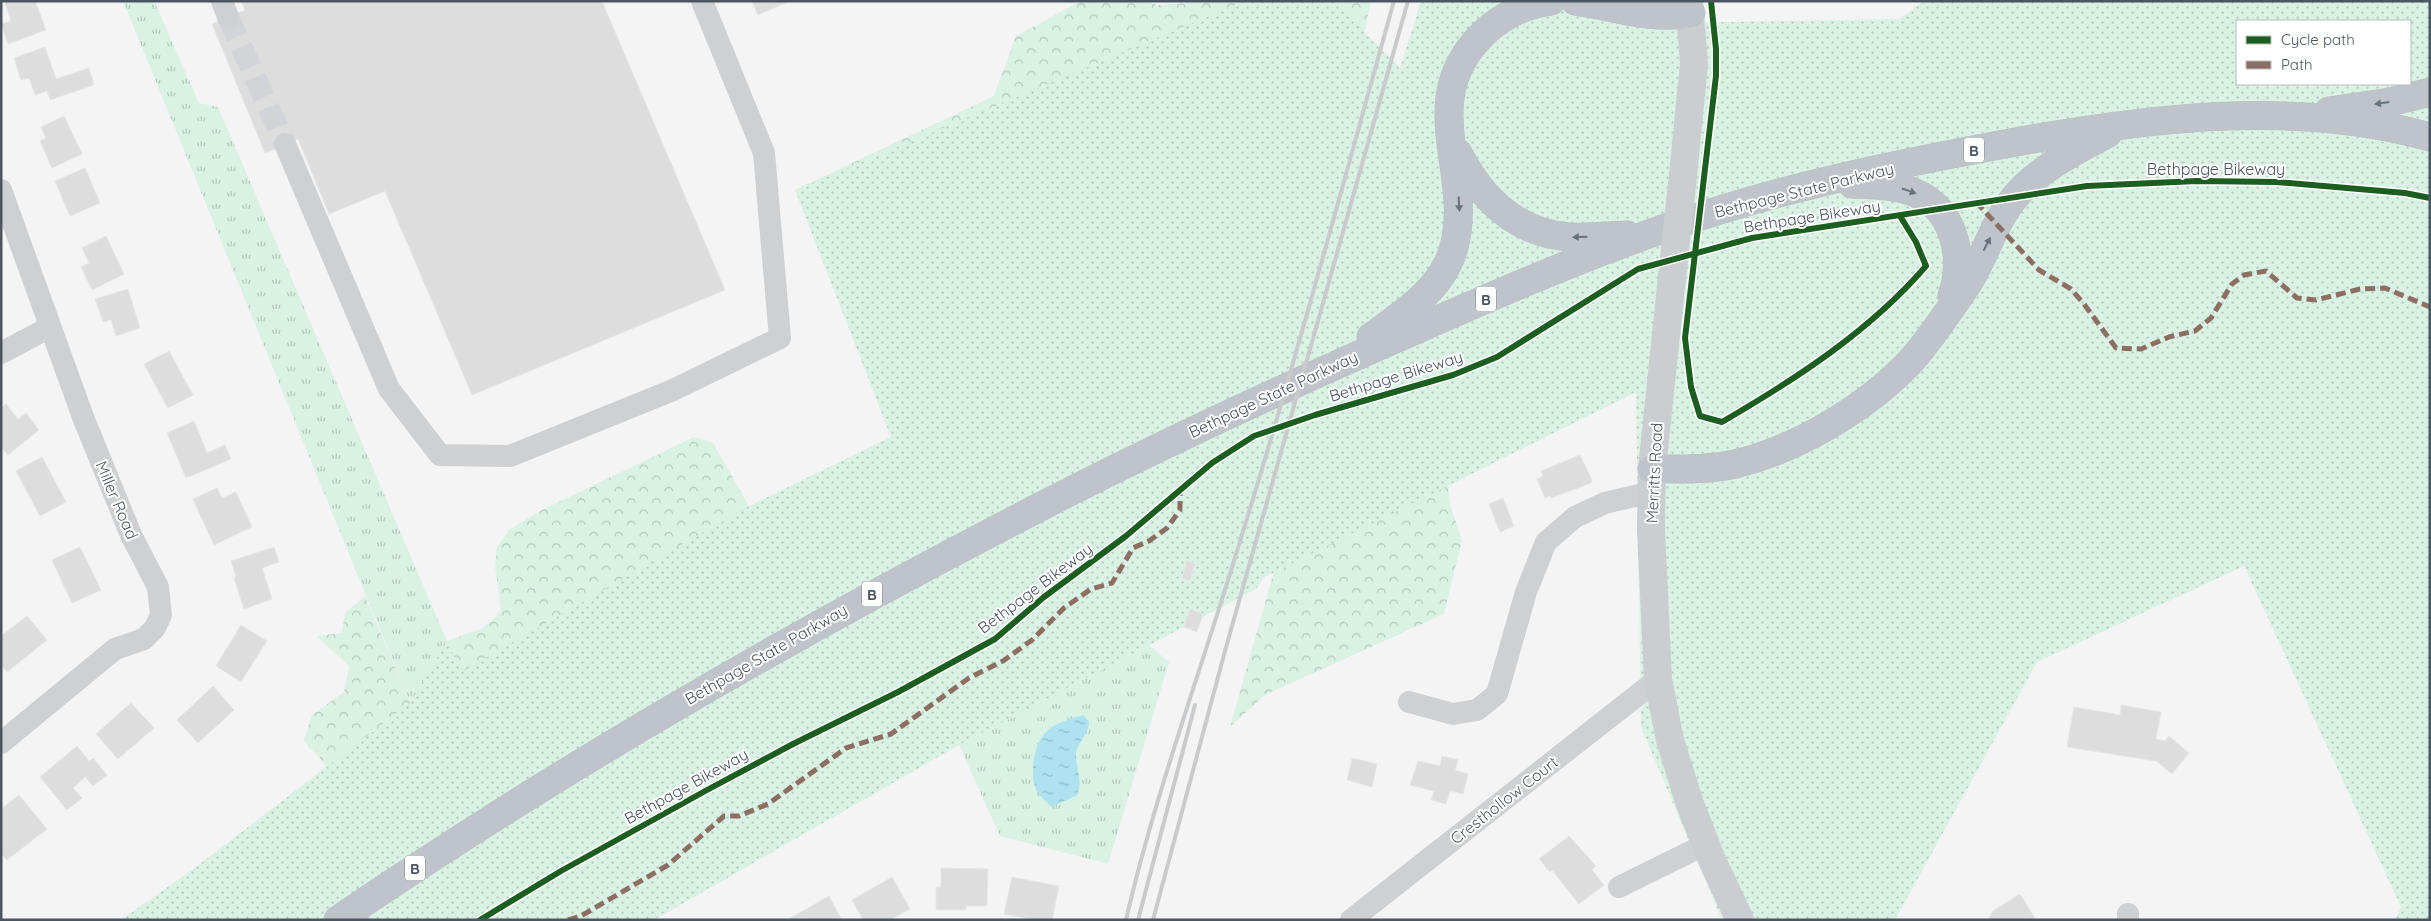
<svg xmlns="http://www.w3.org/2000/svg" width="2431" height="921" font-family="Quicksand,sans-serif">
  <style>
    .grass { fill: url(#grass-tufts) }
    .forest { fill: url(#forest-crowns) }
    .park { fill: url(#park-dots); fill-rule: evenodd }
    .water { fill: url(#water-ripples) }
    .building { fill: #ddddde; stroke: #e5e6e7 }
    .lines { fill: none; stroke-linecap: round; stroke-linejoin: round }
    .minor-tunnel { stroke: #d2d4d7; stroke-width: 22; stroke-dasharray: 22 11; stroke-linecap: butt }
    .highway-casing { stroke: #b9bec3; stroke-width: 29 }
    .minor { stroke: #ced0d2; stroke-width: 22 }
    .major { stroke: #caced1; stroke-width: 28 }
    .highway { stroke: #bec4c9; stroke-width: 28 }
    .rail { stroke: #c9cacc; stroke-width: 4 }
    .major-bridge { stroke: #caced1; stroke-width: 28 }
    .quiet { stroke: #8d6e63; stroke-width: 5; stroke-dasharray: 10 5; stroke-linecap: butt }
    .cycleway-casing { stroke: #fff; stroke-width: 9 }
    .cycleway { stroke: #1b5e20; stroke-width: 6 }
    .oneway { fill: #67727b }
    .labels { text-anchor: middle; dominant-baseline: central; stroke-width: 4; stroke-linejoin: round; paint-order: stroke }
    .shield { fill: #fff; stroke: #808990; stroke-width: 1 }
    .shield-label { font-size: 15px; font-weight: bold; fill: #4a5661 }
    .street-label { font-size: 16px; fill: #4a5661; stroke: #fff }
  </style>
  <defs>
    <pattern id="grass-tufts" width="24" height="20" patternUnits="userSpaceOnUse" patternTransform="scale(1.25)"><rect width="24" height="20" fill="#d9f2e3"/><path d="M3 7l-1-3M5 7V3M7 7l1-3M15 17l-1-3M17 17v-4M19 17l1-3" fill="none" stroke="#b2c7bb"/></pattern>
    <pattern id="forest-crowns" width="20" height="18" patternUnits="userSpaceOnUse" patternTransform="scale(1.25)"><rect width="20" height="18" fill="#d9f2e3"/><path d="M2 6a3 3 0 1 1 6 0M12 15a3 3 0 1 1 6 0" fill="none" stroke="#b2c7bb"/></pattern>
    <pattern id="park-dots" width="8" height="8" patternUnits="userSpaceOnUse" patternTransform="scale(1.25)"><rect width="8" height="8" fill="#d9f2e3"/><path d="M2 2h.1M6 6h.1" fill="none" stroke="#b2c7bb" stroke-width="1.8" stroke-linecap="round"/></pattern>
    <pattern id="water-ripples" width="26" height="14" patternUnits="userSpaceOnUse" patternTransform="scale(1.25)"><rect width="26" height="14" fill="#aee2f0"/><path d="M2 4q2-2 4 0t4 0M15 11q2-2 4 0t4 0" fill="none" stroke="#90bac6"/></pattern>
  </defs>
  <rect width="100%" height="100%" fill="#f4f4f4"/>
  <path class="grass" d="M 123,1 L 154,1 L 199,103 L 218,107 L 447,641 L 410,703 Z
    M 1149,645 L 1169,662 L 1108,864 L 1000,836 L 959,745 Z"/>
  <path class="forest" d="M 1081,1 L 1147,1 L 1157,5 L 1217,1 L 1371,1 L 1364,35 L 1293,300 L 121,920 L 195,868 L 326,767 C 321,755 310,751 304,740 L 312,715 L 344,692 L 349,666 L 317,636 L 342,633 L 345,613 L 365,596 L 410,703 L 447,641 L 481,629 L 501,612 L 495,565 L 497,547 L 509,530 L 540,511 L 694,437 L 713,443 L 749,506 L 889,445 L 899,430 L 795,190 L 994,96 L 1016,36 Z
    M 1448,485 L 1450,504 L 1462,540 L 1444,614 L 1265,695 L 1230,727 L 1284,536 Z"/>
  <path class="park" d="M 1245,1 L 1333,1 L 1400,68 L 1421,1 L 1666,1 L 1667,23 L 1899,19 L 1924,1 L 2430,1 L 2430,920 L 2395,920 L 2401,907 L 2244,566 L 2037,662 L 1895,920 L 1722,920 L 1641,727 L 1636,392 L 1263,578 L 1256,589 L 959,745 L 654,920 L 121,920 L 195,868 L 410,703 L 447,641 L 461,672 L 749,506 L 891,437 L 795,190 ZM 2237,21 L 2410,21 L 2410,84 L 2237,84 Z"/>
  <path class="water" d="M 1083,715 L 1089,721 C 1090,734 1077,741 1076,755 C 1076,769 1083,781 1077,795 L 1052,807 C 1046,802 1037,794 1035,786 C 1030,771 1034,745 1045,733 C 1054,723 1070,719 1083,715 Z"/>
  <path class="building" d="M 8,1 L 35,1 L 46,30 L 8,44 L 1,24 L 11,21 L 5,2 Z
    M 241,1 L 602,1 L 725,290 L 472,395 L 385,191 L 329,214 L 298,139 L 265,153 L 212,24 L 245,10 Z
    M 752,1 L 790,1 L 758,15 Z
    M 45,47 L 56,79 L 89,68 L 94,85 L 50,100 L 47,91 L 35,95 L 29,78 L 21,80 L 14,58 Z
    M 64,116 L 82,154 L 52,168 L 40,141 L 46,138 L 41,127 Z
    M 85,168 L 100,203 L 70,216 L 55,181 Z
    M 106,236 L 124,274 L 92,290 L 81,267 L 89,263 L 82,248 Z
    M 128,289 L 140,328 L 116,336 L 111,320 L 103,322 L 95,299 Z
    M 169,351 L 193,395 L 168,408 L 144,364 Z
    M 6,404 L 18,419 L 26,413 L 39,430 L 8,455 L 1,447 L 1,408 Z
    M 194,421 L 207,453 L 225,445 L 231,459 L 186,478 L 167,433 Z
    M 1580,455 L 1592,480 L 1591,483 L 1551,498 L 1550,496 L 1545,498 L 1537,479 L 1543,476 L 1541,471 Z
    M 42,457 L 66,502 L 40,516 L 16,471 Z
    M 217,488 L 222,498 L 236,492 L 252,527 L 214,545 L 193,499 Z
    M 1503,498 L 1514,526 L 1500,532 L 1489,504 Z
    M 80,547 L 101,590 L 72,603 L 52,560 Z
    M 274,547 L 279,562 L 262,568 L 272,599 L 244,609 L 234,578 L 236,577 L 231,561 Z
    M 1187,561 L 1195,563 L 1190,581 L 1182,578 Z
    M 1190,609 L 1203,614 L 1197,632 L 1184,627 Z
    M 27,616 L 47,640 L 7,672 L 1,665 L 1,636 Z
    M 241,625 L 267,641 L 241,682 L 216,666 Z
    M 213,686 L 234,710 L 198,743 L 177,720 Z
    M 131,703 L 154,728 L 118,759 L 96,734 Z
    M 2121,705 L 2161,712 L 2156,739 L 2165,741 L 2169,736 L 2189,753 L 2172,774 L 2156,761 L 2067,747 L 2074,707 L 2120,715 Z
    M 77,746 L 89,761 L 93,758 L 107,775 L 93,786 L 85,777 L 73,788 L 82,798 L 67,810 L 40,777 Z
    M 1442,756 L 1458,760 L 1455,770 L 1468,774 L 1463,794 L 1450,791 L 1446,804 L 1431,800 L 1434,791 L 1410,785 L 1418,761 L 1440,766 Z
    M 1352,758 L 1377,764 L 1372,787 L 1347,780 Z
    M 19,795 L 47,829 L 7,860 L 1,854 L 1,809 Z
    M 1569,836 L 1596,866 L 1592,870 L 1604,885 L 1579,904 L 1552,870 L 1550,872 L 1539,859 Z
    M 941,868 L 988,869 L 987,906 L 966,906 L 966,910 L 936,910 L 936,887 L 941,887 Z
    M 892,877 L 910,909 L 890,920 L 863,920 L 852,900 Z
    M 1012,877 L 1059,886 L 1052,920 L 1034,920 L 1004,914 Z
    M 2020,894 L 2036,920 L 1988,920 L 1993,911 Z
    M 829,896 L 842,920 L 787,920 Z"/>
  <g class="lines">
    <path class="minor-tunnel" d="M 228,17 L 285,144"/>
    <g class="highway-casing">
      <path id="highway" d="M 1575,1 C 1614,6 1651,21 1691,13
        M 2329,111 L 2390,102 L 2430,92
        M 1458,153 C 1481,198 1515,233 1569,237 C 1588,238 1608,236 1627,235
        M 1852,184 C 1872,185 1894,185 1913,192 C 1955,208 1965,258 1952,296
        M 1371,337 C 1404,313 1443,289 1454,247 C 1474,171 1414,100 1484,33 C 1502,16 1526,4 1551,1
        M 1652,469 C 1680,469 1708,470 1735,464 C 1798,449 1866,408 1910,362 C 1930,340 1949,311 1966,286 C 1985,258 1993,223 2015,197 C 2039,168 2076,151 2108,133
        M 338,920 C 562,767 797,632 1038,508 C 1160,445 1285,387 1411,332 C 1512,287 1614,243 1720,210 C 1814,181 1913,161 2010,143 C 2146,118 2294,99 2430,137"/>
    </g>
    <path class="minor" d="M 222,1 L 228,17
      M 285,144 L 389,389 L 440,455 L 510,456 L 673,390 L 780,338 L 764,153 L 702,1
      M 1,190 L 83,417 L 131,535 L 158,587 L 161,615 L 155,628 L 144,639 L 115,649 L 1,743
      M 1,353 L 50,327
      M 1409,702 L 1453,714 L 1477,710 L 1497,694 L 1526,592 L 1546,542 L 1575,517 L 1605,503 L 1652,492
      M 1619,887 L 1706,844
      M 1351,920 L 1658,679
      M 2128,920 L 2128,914"/>
    <path class="major" d="M 1683,175 L 1694,64 L 1689,1
      M 1672,277 L 1652,469 L 1651,530 L 1658,679 L 1670,740 L 1690,804 L 1712,860 L 1740,920"/>
    <use href="#highway" class="highway"/>
    <path class="rail" d="M 1126,920 C 1156,790 1203,665 1241,538 C 1296,360 1344,180 1394,1
      M 1138,920 L 1195,705
      M 1153,920 L 1225,651 L 1408,1"/>
    <path class="major-bridge" d="M 1672,277 L 1683,175"/>
    <path class="quiet" d="M 1976,202 L 2039,270 L 2071,289 L 2084,304 L 2116,348 L 2141,349 L 2169,337 L 2195,331 L 2211,318 L 2232,284 L 2244,275 L 2266,271 L 2297,298 L 2316,300 L 2360,289 L 2385,288 L 2430,307
      M 568,920 L 581,916 L 668,865 L 724,816 L 739,816 L 768,804 L 846,748 L 891,734 L 969,678 L 1003,661 L 1032,640 L 1064,608 L 1091,589 L 1112,583 L 1133,548 L 1149,541 L 1167,528 L 1180,510 L 1180,490"/>
    <g class="cycleway-casing">
      <path id="cycleway" d="M 1711,1 L 1716,49 L 1716,76 L 1685,338 L 1691,387 L 1700,416 L 1722,422 C 1796,379 1870,331 1926,266 L 1916,242 L 1900,216
        M 480,920 L 561,871 L 707,790 L 793,744 L 898,692 L 995,639 L 1044,597 L 1126,536 L 1212,463 L 1254,436 L 1315,415 L 1453,375 L 1497,357 L 1638,269 L 1752,238 L 2087,186 L 2197,181 L 2276,182 L 2405,193 L 2430,198"/>
    </g>
    <use href="#cycleway" class="cycleway"/>
  </g>
  <defs><path id="oneway-solid" d="M-6-.8H1V-3.2L6.5 0L1 3.2V.8H-6Z" transform="scale(1.25)"/></defs>
  <g class="oneway">
    <use href="#oneway-solid" transform="translate(2382 103) rotate(172)"/>
    <use href="#oneway-solid" transform="translate(1909 191) rotate(19)"/>
    <use href="#oneway-solid" transform="translate(1459 204) rotate(87)"/>
    <use href="#oneway-solid" transform="translate(1580 237) rotate(179)"/>
    <use href="#oneway-solid" transform="translate(1987 244) rotate(-63)"/>
  </g>
  <g class="labels">
    <g class="shield">
      <rect x="1964" y="137.5" width="20" height="25" rx="4"/>
      <rect x="1476" y="286.5" width="20" height="25" rx="4"/>
      <rect x="862" y="581.5" width="20" height="25" rx="4"/>
      <rect x="405" y="855.5" width="20" height="25" rx="4"/>
    </g>
    <g class="shield-label">
      <text x="1974" y="150">B</text>
      <text x="1486" y="299">B</text>
      <text x="872" y="594">B</text>
      <text x="415" y="868">B</text>
    </g>
    <g class="street-label">
      <text x="2216" y="169">Bethpage Bikeway</text>
      <text transform="translate(1804 190) rotate(-14)">Bethpage State Parkway</text>
      <text transform="translate(1812 216) rotate(-9)">Bethpage Bikeway</text>
      <text transform="translate(1396 376) rotate(-17)">Bethpage Bikeway</text>
      <text transform="translate(1273 394) rotate(-25)">Bethpage State Parkway</text>
      <text transform="translate(1654 473) rotate(-87)">Merritts Road</text>
      <text transform="translate(117 500) rotate(67)">Miller Road</text>
      <text transform="translate(1035 588) rotate(-37)">Bethpage Bikeway</text>
      <text transform="translate(766 654) rotate(-30)">Bethpage State Parkway</text>
      <text transform="translate(686 786) rotate(-29)">Bethpage Bikeway</text>
      <text transform="translate(1504 800) rotate(-38)">Cresthollow Court</text>
    </g>
  </g>
  <rect width="2431" height="921" fill="none" stroke="#4a5661" stroke-width="5"/>
  <rect x="2236" y="20" width="175" height="65" fill="#ffffff" stroke="#b7bbc0"/>
  <rect x="2246" y="36" width="25" height="8" fill="#1b5e20" stroke="#b7bbc0"/>
  <text x="2281" y="45" font-size="15" fill="#4a5661">Cycle path</text>
  <rect x="2246" y="61" width="25" height="8" fill="#8d6e63" stroke="#b7bbc0"/>
  <text x="2281" y="70" font-size="15" fill="#4a5661">Path</text>
</svg>
